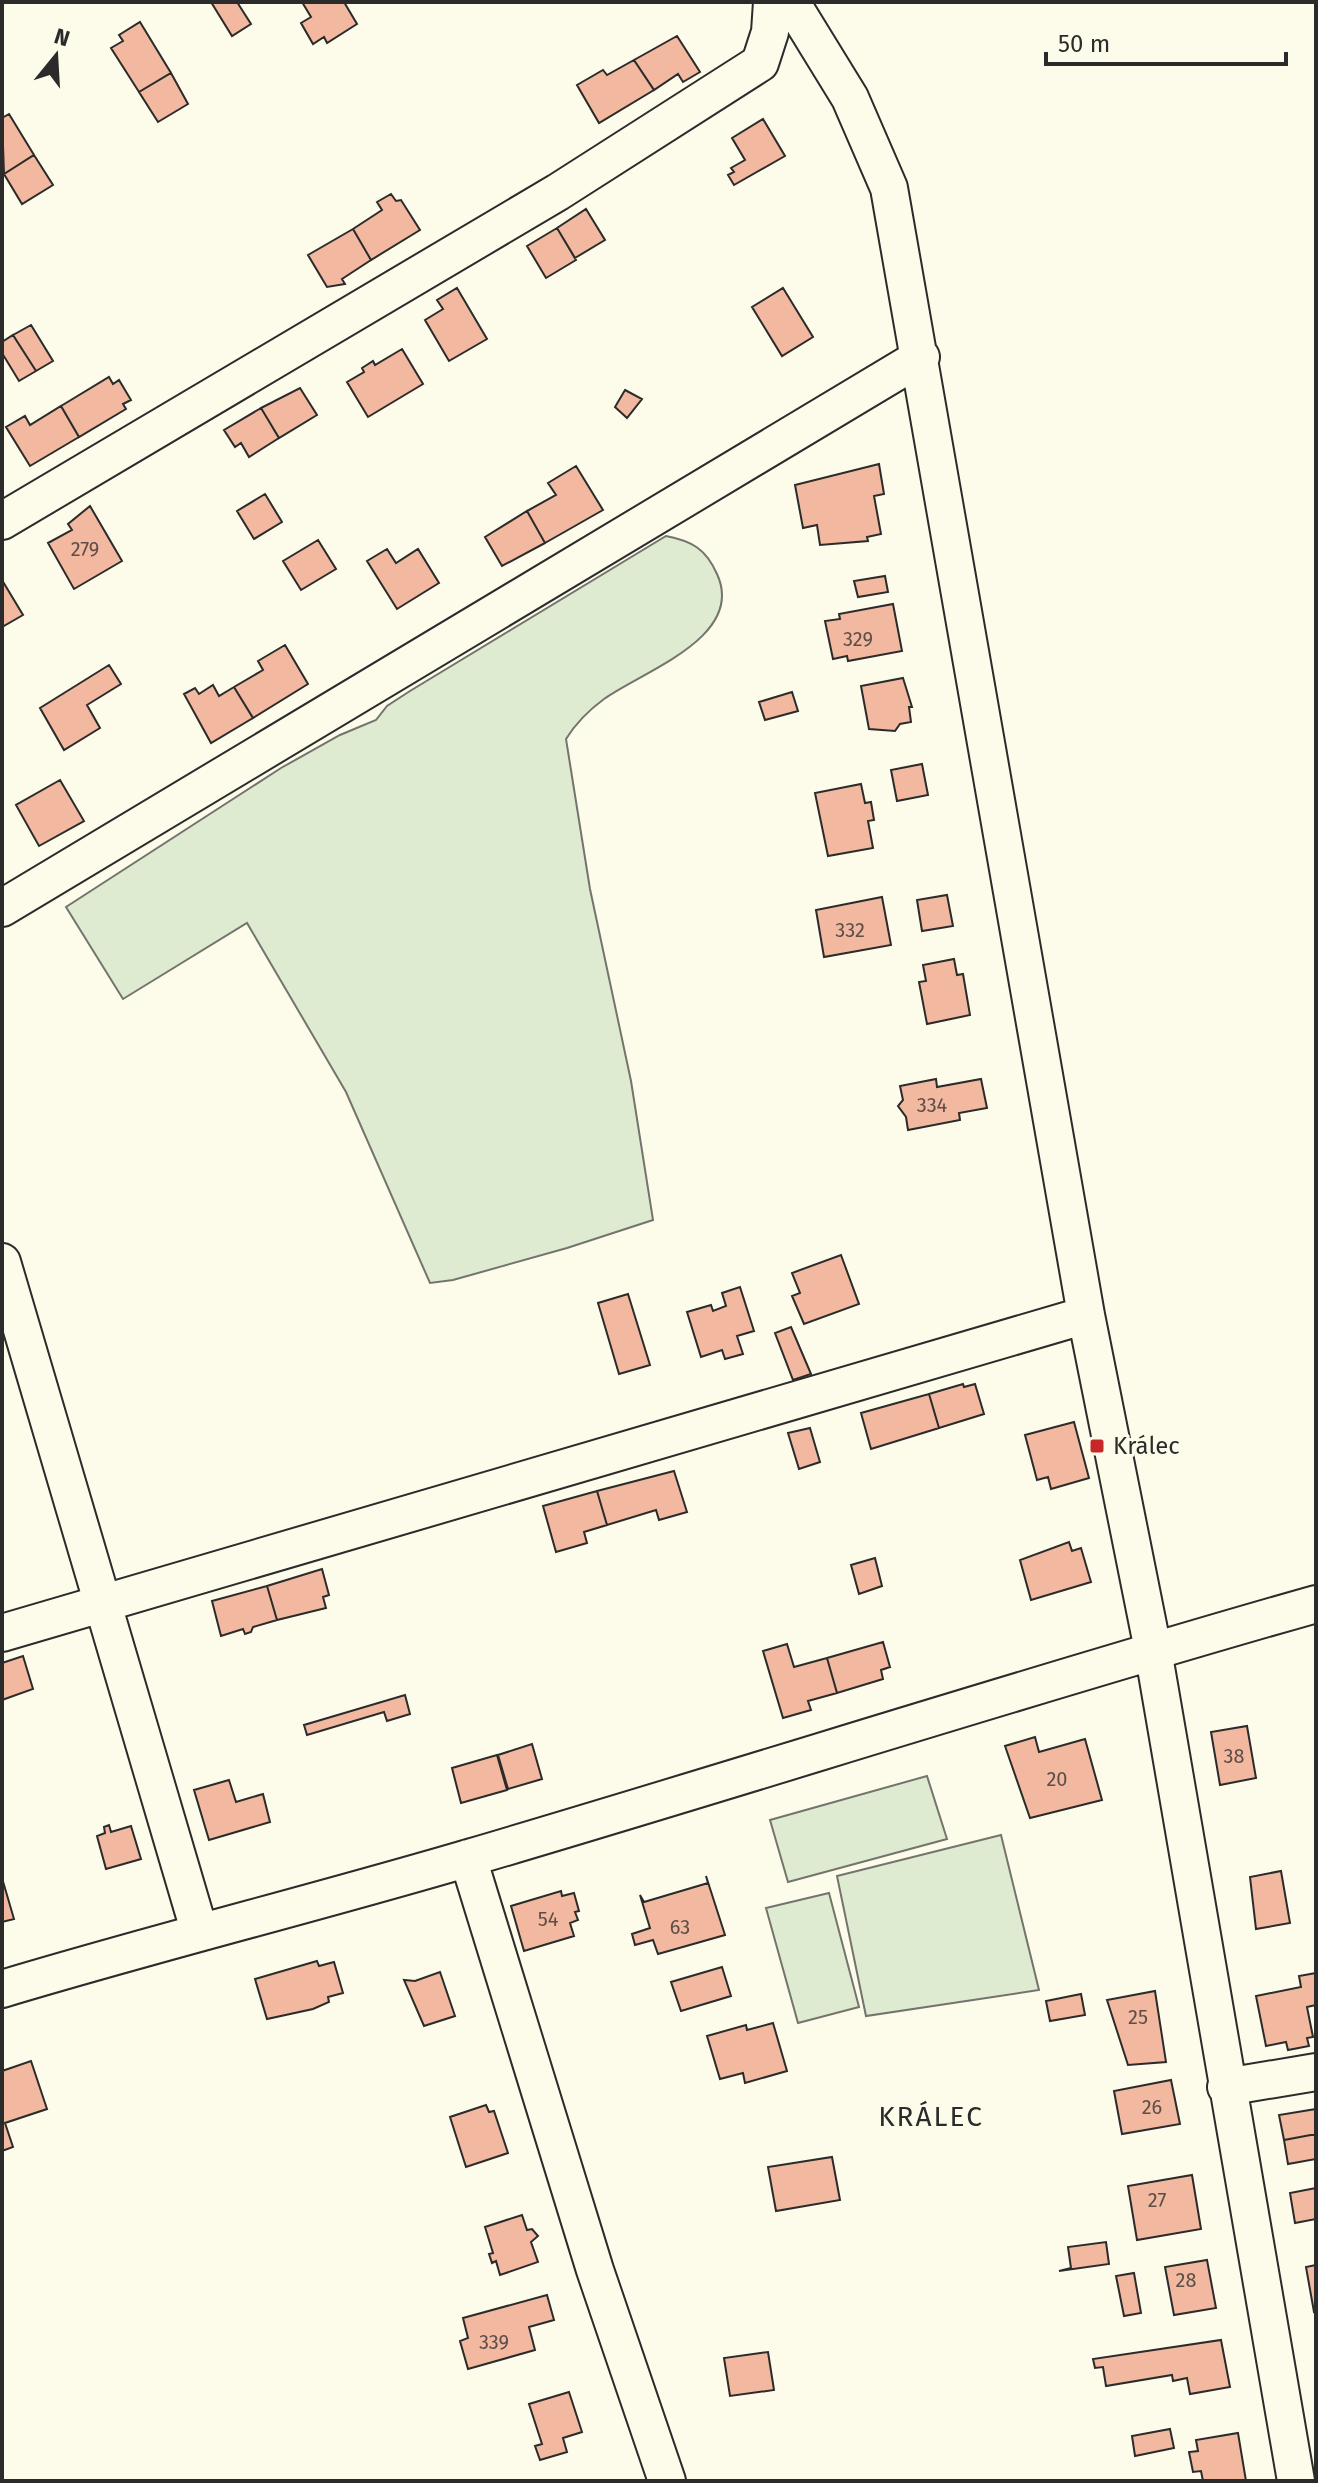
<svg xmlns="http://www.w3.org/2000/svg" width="1318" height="2483" font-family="'Fira Sans',sans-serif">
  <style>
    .green { fill: #deebd1; stroke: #74746e; stroke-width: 2 }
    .building { fill: #f2b8a0; stroke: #2b2b2b; stroke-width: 2 }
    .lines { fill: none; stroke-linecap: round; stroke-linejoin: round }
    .minor-casing { stroke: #2b2b2b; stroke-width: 40 }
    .minor { stroke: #fdfbea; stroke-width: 36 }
    .poi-dot { fill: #c62828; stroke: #fdfbea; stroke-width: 3 }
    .labels { text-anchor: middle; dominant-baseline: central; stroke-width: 6; stroke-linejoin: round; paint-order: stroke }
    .number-label { font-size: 20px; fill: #5d4e48 }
    .poi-label { font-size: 24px; fill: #2b2b2b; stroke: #fdfbea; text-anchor: start }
    .quarter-label { font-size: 28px; letter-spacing: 2px; fill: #2b2b2b; stroke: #fdfbea }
  </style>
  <rect width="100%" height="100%" fill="#fdfbea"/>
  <path class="green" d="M 666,536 C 692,541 706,549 717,574 C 746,637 643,671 604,699 C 589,710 576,723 566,739 L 590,889 L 631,1081 L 653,1220 L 567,1248 L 453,1280 L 430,1283 L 346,1092 L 247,923 L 123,999 L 66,907 L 281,768 L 340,735 L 376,720 L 387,706 L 410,691 Z
    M 927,1776 L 947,1839 L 788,1882 L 770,1820 Z
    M 1001,1835 L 1039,1990 L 866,2016 L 837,1876 Z
    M 829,1893 L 859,2007 L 798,2023 L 766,1908 Z"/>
  <path class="building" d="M 211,2 L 237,2 L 251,24 L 232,36 Z
    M 302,2 L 344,2 L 357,24 L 327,43 L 324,37 L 313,44 L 301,23 L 311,17 Z
    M 140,22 L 171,73 L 139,92 L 111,48 L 123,41 L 119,35 Z
    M 677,36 L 700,72 L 683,82 L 678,74 L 654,90 L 634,60 Z
    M 634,60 L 654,90 L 599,123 L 577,85 L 603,70 L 607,75 Z
    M 171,73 L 188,104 L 158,122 L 139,92 Z
    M 9,114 L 34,155 L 4,174 L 2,118 Z
    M 763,119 L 785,156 L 734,185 L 728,175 L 734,172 L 731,168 L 745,160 L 732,138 Z
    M 34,155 L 53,185 L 22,204 L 4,174 Z
    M 391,194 L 396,201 L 401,200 L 420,230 L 371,260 L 353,229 L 382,210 L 377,202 Z
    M 586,209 L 605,240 L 575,258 L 557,228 Z
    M 557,228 L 576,260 L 546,278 L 527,246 Z
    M 353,229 L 371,260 L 342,279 L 345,284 L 327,287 L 308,255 Z
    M 457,288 L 487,339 L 449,361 L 425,320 L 443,309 L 437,300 Z
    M 783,288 L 813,337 L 782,356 L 752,307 Z
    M 31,325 L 53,361 L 36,371 L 13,335 Z
    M 13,335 L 36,371 L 19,381 L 2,353 L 2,342 Z
    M 402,349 L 423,384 L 368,417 L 347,382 L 364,372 L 362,368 L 373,361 L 375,365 Z
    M 109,377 L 113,384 L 119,380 L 131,400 L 123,404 L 126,409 L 79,437 L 61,406 Z
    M 300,388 L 317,415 L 279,438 L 261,408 Z
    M 625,390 L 642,399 L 627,418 L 615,407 Z
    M 61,406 L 79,437 L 30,466 L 6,427 L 25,416 L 30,425 Z
    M 261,408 L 279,438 L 249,457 L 241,443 L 235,447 L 224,430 Z
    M 879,464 L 884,494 L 874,496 L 881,534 L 867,537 L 868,541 L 820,545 L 817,525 L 803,528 L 795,485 Z
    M 576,466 L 603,510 L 545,543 L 527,511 L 556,495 L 548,483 Z
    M 265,494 L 282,522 L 254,539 L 237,511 Z
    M 90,506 L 122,561 L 74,589 L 48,543 L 72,530 L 68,524 Z
    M 527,511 L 545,543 L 502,566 L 485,537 Z
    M 318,540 L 336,569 L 301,590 L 283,561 Z
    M 387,549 L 396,563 L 418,549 L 439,583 L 397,609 L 367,561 Z
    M 885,576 L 888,592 L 858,597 L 854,581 Z
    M 2,580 L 23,615 L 2,627 Z
    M 893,604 L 902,651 L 848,661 L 847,656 L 833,659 L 825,621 L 840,619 L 839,614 Z
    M 285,645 L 308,684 L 253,718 L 234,687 L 263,670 L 258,661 Z
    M 109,665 L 121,684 L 87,705 L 100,728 L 64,750 L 40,708 Z
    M 903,678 L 912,707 L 909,707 L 911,722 L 900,724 L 895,731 L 869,729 L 861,686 Z
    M 213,685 L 219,696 L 234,687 L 253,718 L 211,743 L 184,694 L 195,688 L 199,694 Z
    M 792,692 L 798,711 L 765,720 L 759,702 Z
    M 922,764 L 928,795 L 897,801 L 891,770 Z
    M 60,780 L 84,821 L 39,846 L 16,805 Z
    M 861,784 L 865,803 L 871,802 L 874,820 L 868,821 L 873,848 L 828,856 L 815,793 Z
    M 947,895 L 953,926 L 922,931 L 917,900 Z
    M 882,897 L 891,945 L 824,957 L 816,910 Z
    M 954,959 L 957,975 L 963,974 L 970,1015 L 927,1024 L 919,982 L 926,981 L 923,965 Z
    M 936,1079 L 937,1087 L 981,1079 L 987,1108 L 959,1113 L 960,1120 L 908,1130 L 906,1117 L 898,1106 L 903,1100 L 900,1086 Z
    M 841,1255 L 859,1304 L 804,1324 L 792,1296 L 800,1293 L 792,1273 Z
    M 740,1287 L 754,1331 L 737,1336 L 743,1354 L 725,1359 L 722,1350 L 701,1357 L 687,1312 L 711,1305 L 713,1311 L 726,1306 L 722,1293 Z
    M 628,1294 L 650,1365 L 619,1374 L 598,1303 Z
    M 791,1327 L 811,1374 L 793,1380 L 775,1333 Z
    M 963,1384 L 964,1387 L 975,1384 L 984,1414 L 939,1428 L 929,1394 Z
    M 929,1394 L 939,1428 L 871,1449 L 861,1413 Z
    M 1074,1422 L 1089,1478 L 1051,1489 L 1048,1477 L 1037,1480 L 1025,1435 Z
    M 810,1428 L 820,1462 L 799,1469 L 788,1433 Z
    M 674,1471 L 687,1512 L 659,1520 L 656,1510 L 607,1525 L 597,1491 Z
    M 597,1491 L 607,1525 L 584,1532 L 587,1543 L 556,1552 L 543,1506 Z
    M 1069,1542 L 1072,1551 L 1081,1548 L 1091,1582 L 1031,1600 L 1020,1560 Z
    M 875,1558 L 882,1586 L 859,1594 L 851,1565 Z
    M 322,1569 L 329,1595 L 323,1597 L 326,1608 L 277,1620 L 267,1586 Z
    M 267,1586 L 277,1620 L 253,1627 L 251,1632 L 245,1634 L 243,1629 L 221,1636 L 212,1601 Z
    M 883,1642 L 890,1667 L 881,1670 L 883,1679 L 837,1693 L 827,1658 Z
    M 787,1644 L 794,1667 L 827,1658 L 837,1693 L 808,1701 L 811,1710 L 783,1718 L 763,1651 Z
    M 23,1656 L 33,1689 L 2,1700 L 2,1663 Z
    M 405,1695 L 410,1714 L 387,1721 L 384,1712 L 307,1735 L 304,1725 Z
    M 1247,1726 L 1256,1778 L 1220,1785 L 1211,1732 Z
    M 1035,1737 L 1039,1752 L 1085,1739 L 1102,1800 L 1030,1818 L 1005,1746 Z
    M 532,1744 L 542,1779 L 508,1789 L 498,1755 Z
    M 497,1755 L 507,1790 L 461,1803 L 452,1768 Z
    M 229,1780 L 236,1802 L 263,1794 L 270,1822 L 209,1840 L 194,1790 Z
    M 109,1825 L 111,1832 L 131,1826 L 141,1859 L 106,1869 L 97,1836 L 105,1833 L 104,1827 Z
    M 1281,1871 L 1290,1923 L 1256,1929 L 1250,1877 Z
    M 706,1876 L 725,1935 L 658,1954 L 653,1940 L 635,1945 L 632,1934 L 650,1928 L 640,1895 L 644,1902 L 708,1883 Z
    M 2,1878 L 14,1919 L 2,1922 Z
    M 561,1891 L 562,1896 L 574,1893 L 579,1911 L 575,1912 L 578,1920 L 570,1923 L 574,1936 L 524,1951 L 511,1906 Z
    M 317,1961 L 319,1966 L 334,1962 L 343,1993 L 328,1997 L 329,2002 L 313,2009 L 267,2019 L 255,1979 Z
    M 722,1967 L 731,1996 L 681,2011 L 671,1982 Z
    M 440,1972 L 455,2016 L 424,2026 L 404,1980 L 415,1981 Z
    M 1316,1973 L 1316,2005 L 1307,2007 L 1313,2037 L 1307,2038 L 1309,2046 L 1288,2050 L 1286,2042 L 1266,2046 L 1256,1996 L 1301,1987 L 1299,1976 Z
    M 1155,1991 L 1166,2062 L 1128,2065 L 1107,2000 Z
    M 1081,1994 L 1085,2015 L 1050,2021 L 1046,2001 Z
    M 773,2023 L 787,2071 L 745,2083 L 743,2073 L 720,2079 L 707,2036 L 746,2025 L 747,2030 Z
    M 31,2061 L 47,2109 L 5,2123 L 13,2147 L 2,2151 L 2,2071 Z
    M 1171,2080 L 1180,2124 L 1122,2134 L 1114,2091 Z
    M 486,2105 L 489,2112 L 494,2111 L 508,2153 L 466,2167 L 450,2117 Z
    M 1316,2109 L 1316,2134 L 1284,2140 L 1279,2115 Z
    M 1316,2134 L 1316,2159 L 1288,2164 L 1284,2140 Z
    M 832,2157 L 840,2200 L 776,2211 L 768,2167 Z
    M 1192,2175 L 1201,2229 L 1137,2240 L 1128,2186 Z
    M 1316,2188 L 1316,2219 L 1295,2223 L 1290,2193 Z
    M 522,2215 L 527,2230 L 532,2229 L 538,2236 L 531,2242 L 538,2262 L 500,2275 L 496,2261 L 492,2263 L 489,2254 L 493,2253 L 485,2227 Z
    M 1106,2242 L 1109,2264 L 1059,2271 L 1071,2268 L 1068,2247 Z
    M 1207,2260 L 1216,2308 L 1174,2315 L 1165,2267 Z
    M 1316,2265 L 1316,2311 L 1314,2312 L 1306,2267 Z
    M 1134,2273 L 1141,2313 L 1124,2316 L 1116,2276 Z
    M 547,2295 L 554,2320 L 529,2327 L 535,2350 L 468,2369 L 460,2341 L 468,2338 L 463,2318 Z
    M 1221,2340 L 1230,2387 L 1190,2394 L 1187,2378 L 1173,2381 L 1172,2375 L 1106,2386 L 1103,2367 L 1095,2368 L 1093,2359 Z
    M 768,2352 L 774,2390 L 730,2396 L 724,2358 Z
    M 569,2392 L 582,2432 L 563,2438 L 567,2452 L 540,2460 L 535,2446 L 542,2444 L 529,2404 Z
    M 1170,2429 L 1174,2448 L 1135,2456 L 1132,2436 Z
    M 1238,2433 L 1246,2481 L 1203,2481 L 1201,2471 L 1193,2472 L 1189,2452 L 1198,2451 L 1196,2440 Z"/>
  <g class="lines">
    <g class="minor-casing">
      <path id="minor" d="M 791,2 L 850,98 L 889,188 L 1086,1315 L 1153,1650 L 1296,2481
        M 2,521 L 558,192 L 760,63 L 770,32 L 772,2
        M 2,908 L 921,357
        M 2,1262 L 199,1930
        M 2,1633 L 1086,1315
        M 468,1858 L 595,2270 L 667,2481
        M 2,1989 C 158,1942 316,1903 472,1857 C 754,1774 1033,1684 1316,1604
        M 1226,2087 L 1316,2072"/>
    </g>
    <use href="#minor" class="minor"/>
  </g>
  <rect class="poi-dot" x="1089" y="1438" width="16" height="16" rx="4"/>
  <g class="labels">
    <g class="number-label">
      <text x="85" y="549">279</text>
      <text x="858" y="639">329</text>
      <text x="850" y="930">332</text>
      <text x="932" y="1105">334</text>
      <text x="1234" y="1756">38</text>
      <text x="1057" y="1779">20</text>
      <text x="548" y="1919">54</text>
      <text x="680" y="1927">63</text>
      <text x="1138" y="2017">25</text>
      <text x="1152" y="2107">26</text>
      <text x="1157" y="2200">27</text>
      <text x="1186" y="2280">28</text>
      <text x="494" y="2342">339</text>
    </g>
    <g class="poi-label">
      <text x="1113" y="1446">Králec</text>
    </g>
    <g class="quarter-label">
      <text x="931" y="2116">KRÁLEC</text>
    </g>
  </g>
  <rect width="1318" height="2483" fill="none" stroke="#2b2b2b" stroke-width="8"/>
  <g transform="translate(56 56) rotate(18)" stroke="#fdfbea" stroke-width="6" paint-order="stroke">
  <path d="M0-6L14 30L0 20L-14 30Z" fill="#2b2b2b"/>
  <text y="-12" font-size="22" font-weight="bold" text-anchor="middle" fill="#2b2b2b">N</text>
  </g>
  <path d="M1046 52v12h240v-12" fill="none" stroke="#2b2b2b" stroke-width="4"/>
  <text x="1058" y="52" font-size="24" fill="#2b2b2b" stroke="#fdfbea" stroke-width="6" paint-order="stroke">50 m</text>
</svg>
